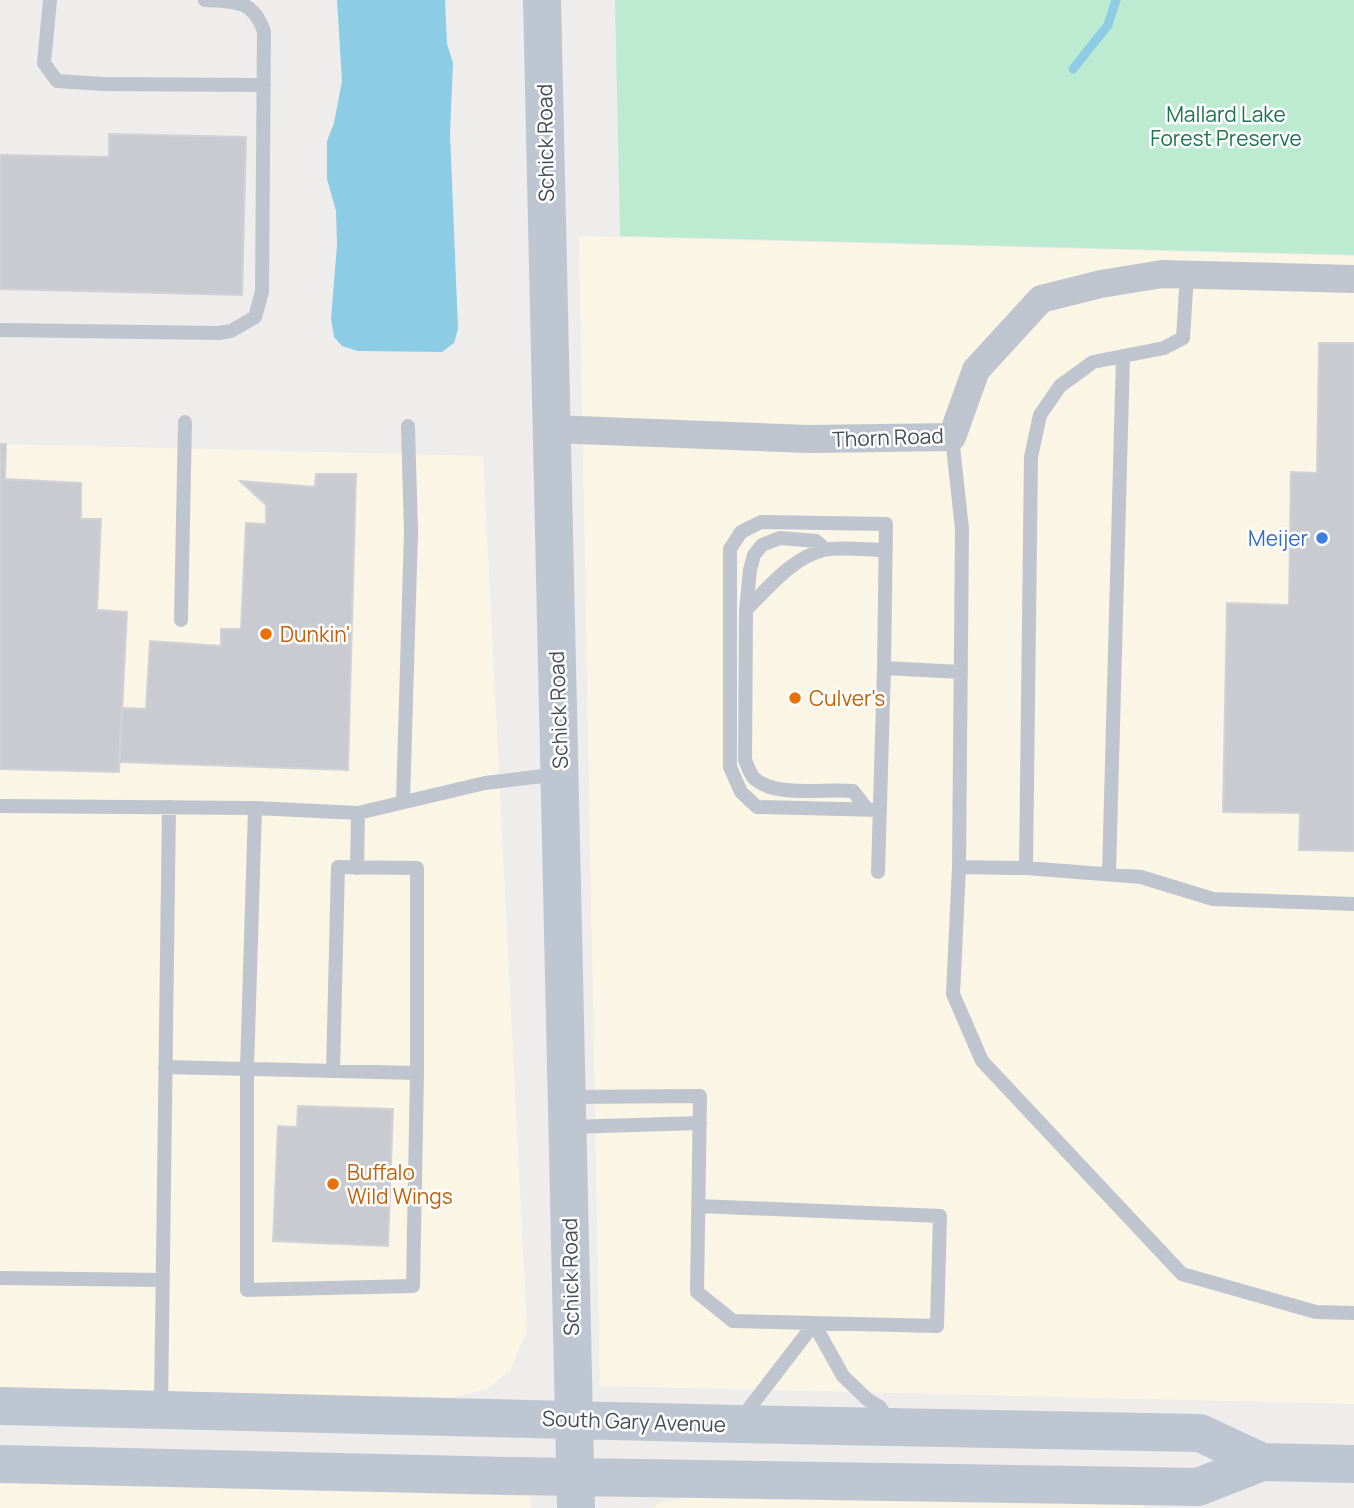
<svg xmlns="http://www.w3.org/2000/svg" width="1354" height="1508" font-family="Manrope,sans-serif">
  <style>
    .commercial { fill: #faf5e5 }
    .green { fill: #bcebd2 }
    .water { fill: #8ccce5 }
    .lines { fill: none; stroke-linecap: round; stroke-linejoin: round }
    .stream { stroke: #8ccce5; stroke-width: 9 }
    .building { fill: #cacbd1; stroke: #d0d2d7; stroke-width: 2 }
    .lane { stroke: #bec5ce; stroke-width: 14 }
    .street { stroke: #bec5ce; stroke-width: 28 }
    .secondary { stroke: #bec6d2; stroke-width: 38 }
    .shop-dot { fill: #3f7fe0; stroke: #fff; stroke-width: 2.5 }
    .food-dot { fill: #e8710a; stroke: #fff; stroke-width: 2.5 }
    .labels { text-anchor: middle; dominant-baseline: central; stroke-width: 5; stroke-linejoin: round; paint-order: stroke }
    .park-label { font-size: 21px; fill: #1c734e; stroke: #fff }
    .street-label { font-size: 21px; fill: #464e58; stroke: #fff }
    .shop-label { font-size: 21px; fill: #366cbe; stroke: #fff; text-anchor: end }
    .food-label { font-size: 21px; fill: #c56008; stroke: #fff; text-anchor: start }
  </style>
  <rect width="100%" height="100%" fill="#efecec"/>
  <path class="commercial" d="M 579,236 L 1354,256 L 1354,1404 L 600,1386 Z
    M 0,444 L 483,456 L 527,1330 L 510,1371 L 487,1389 L 450,1398 L 0,1388 Z
    M 0,1483 L 530,1496 L 531,1508 L 0,1508 Z
    M 689,1497 L 1144,1504 L 1144,1508 L 653,1508 L 659,1503 Z"/>
  <path class="green" d="M 615,0 L 1354,0 L 1354,255 L 620,236 Z"/>
  <path class="water" d="M 337,0 L 445,0 L 447,44 L 453,63 L 450,133 L 458,329 L 454,343 L 442,352 L 358,351 L 342,346 L 334,337 L 331,319 L 337,245 L 336,211 L 327,179 L 327,141 L 334,123 L 342,81 Z"/>
  <g class="lines">
    <path class="stream" d="M 1073,69 L 1108,25 L 1116,0"/>
  </g>
  <path class="building" d="M 109,134 L 246,137 L 242,295 L 0,289 L 0,155 L 109,157 Z
    M 1319,343 L 1354,343 L 1354,851 L 1299,850 L 1300,813 L 1223,812 L 1227,603 L 1289,605 L 1291,472 L 1317,473 Z
    M 0,444 L 6,444 L 5,479 L 81,483 L 81,519 L 101,519 L 97,610 L 127,612 L 119,772 L 0,769 Z
    M 316,474 L 356,474 L 348,770 L 119,762 L 122,708 L 146,709 L 150,641 L 221,646 L 221,629 L 241,629 L 246,523 L 266,524 L 266,505 L 240,481 L 315,487 Z
    M 298,1106 L 393,1109 L 388,1246 L 273,1241 L 278,1126 L 297,1127 Z"/>
  <g class="lines">
    <path class="lane" d="M 50,0 L 44,63 L 57,81 L 103,84 L 264,85
      M 0,330 L 218,333 L 231,331 L 255,317 L 262,292 L 264,32 C 254,0 235,1 205,0
      M 952,437 L 962,529 L 959,867 L 953,994 L 982,1061 L 1182,1274 L 1316,1312 L 1354,1313
      M 825,549 L 816,541 L 780,538 L 762,545 L 754,555 L 750,570 L 746,610 L 745,760 C 748,766 750,775 755,779 C 777,798 826,788 853,791 L 867,809
      M 746,610 C 768,588 793,557 824,550 C 841,546 868,550 886,550
      M 181,620 L 185,422
      M 403,802 L 411,532 L 408,426
      M 0,806 L 255,808 L 358,813 L 485,783 L 559,774
      M 255,808 L 247,1069 L 247,1290 L 413,1286 L 417,1073
      M 880,810 L 757,807 L 741,792 L 730,767 L 730,549 L 741,532 L 761,522 L 886,524 L 884,668
      M 959,867 L 1026,868 L 1141,877 L 1213,899 L 1354,904
      M 357,868 L 358,813
      M 1026,868 L 1031,457 L 1040,415 L 1060,386 L 1093,362 L 1164,348 L 1183,338 L 1187,274
      M 878,872 L 884,668 L 961,672
      M 1109,873 L 1123,356
      M 165,1067 L 417,1073 L 417,868 L 338,867 L 333,1071
      M 569,1097 L 700,1096 L 697,1292 L 733,1321 L 937,1326 L 940,1216 L 699,1206
      M 569,1127 L 700,1123
      M 0,1278 L 162,1280
      M 161,1408 L 169,807
      M 740,1420 L 814,1324 L 843,1376 L 868,1400 L 880,1407 L 890,1424"/>
    <path class="street" d="M 552,429 L 810,439 L 952,437 L 976,370 L 1041,299 L 1101,284 L 1162,274 L 1354,279"/>
    <path class="secondary" d="M 542,0 L 576,1508
      M 0,1406 L 737,1424 L 1200,1433 L 1262,1462
      M 0,1464 L 515,1476 L 1198,1487 L 1262,1462 L 1354,1464"/>
  </g>
  <circle class="shop-dot" cx="1322" cy="538" r="7"/>
  <g class="food-dot">
    <circle cx="266" cy="634" r="7"/>
    <circle cx="795" cy="698" r="7"/>
    <circle cx="333" cy="1184" r="7"/>
  </g>
  <g class="labels">
    <g class="park-label">
      <text x="1226" y="114">Mallard Lake<tspan x="1226" dy="24">Forest Preserve</tspan></text>
    </g>
    <g class="street-label">
      <text transform="translate(545 143) rotate(-91)">Schick Road</text>
      <text transform="translate(888 437) rotate(-2)">Thorn Road</text>
      <text transform="translate(558 710) rotate(-92)">Schick Road</text>
      <text transform="translate(570 1277) rotate(-91)">Schick Road</text>
      <text transform="translate(634 1421) rotate(2)">South Gary Avenue</text>
    </g>
    <g class="shop-label">
      <text x="1308" y="538">Meijer</text>
    </g>
    <g class="food-label">
      <text x="280" y="634">Dunkin'</text>
      <text x="809" y="698">Culver's</text>
      <text x="347" y="1172">Buffalo<tspan x="347" dy="24">Wild Wings</tspan></text>
    </g>
  </g>
</svg>
